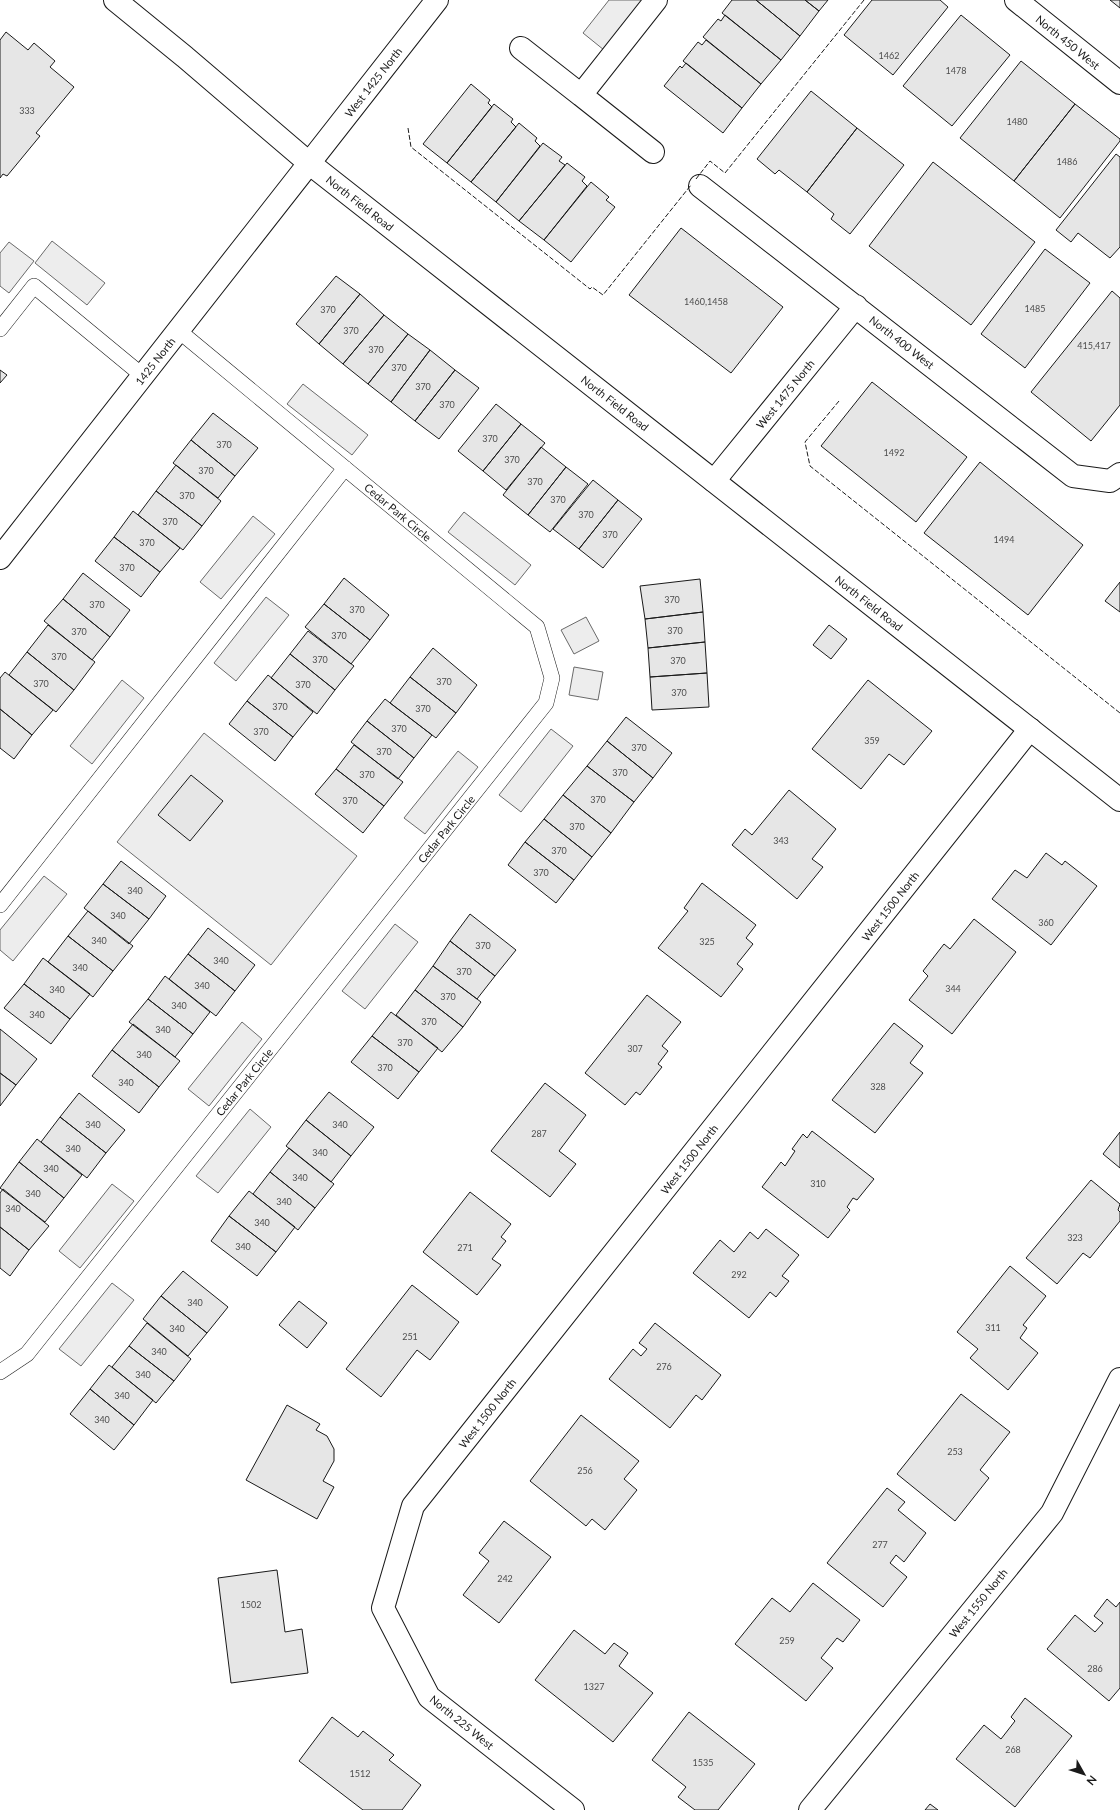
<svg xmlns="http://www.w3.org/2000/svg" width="1120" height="1810" font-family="Lato,sans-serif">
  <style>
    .built { fill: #ededed; stroke: #6a6a6a }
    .building { fill: #e6e6e6; stroke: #1a1a1a }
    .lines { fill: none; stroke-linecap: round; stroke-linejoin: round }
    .lane-casing { stroke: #1a1a1a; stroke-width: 16 }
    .street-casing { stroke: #1a1a1a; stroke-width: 24 }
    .secondary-casing { stroke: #1a1a1a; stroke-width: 24 }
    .lane { stroke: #fff; stroke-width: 15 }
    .street { stroke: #fff; stroke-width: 22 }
    .secondary { stroke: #fff; stroke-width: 22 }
    .fence { stroke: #1a1a1a; stroke-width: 1; stroke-dasharray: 5 2; stroke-linecap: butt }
    .labels { text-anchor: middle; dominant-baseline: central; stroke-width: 3; stroke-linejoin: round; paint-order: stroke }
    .number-label { font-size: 9px; fill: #4d4d4d }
    .street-label { font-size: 11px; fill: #1a1a1a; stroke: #fff }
  </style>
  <rect width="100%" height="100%" fill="#fff"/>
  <path class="built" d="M 609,0 L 644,0 L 604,50 L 583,33 Z
    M 52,241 L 105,283 L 87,305 L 35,263 Z
    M 9,242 L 34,261 L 9,293 L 0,286 L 0,253 Z
    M 303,384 L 368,435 L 352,455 L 287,404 Z
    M 464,512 L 531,565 L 515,585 L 448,532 Z
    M 253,516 L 275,534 L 221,599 L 200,582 Z
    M 266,597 L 289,615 L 236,681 L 214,663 Z
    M 586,617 L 599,641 L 574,654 L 561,630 Z
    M 574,667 L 603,672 L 598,700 L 569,695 Z
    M 122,680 L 144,698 L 92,764 L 70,746 Z
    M 551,729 L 573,746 L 521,812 L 499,795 Z
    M 204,733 L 357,856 L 271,965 L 117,842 Z
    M 458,751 L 478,767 L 425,834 L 404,818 Z
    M 44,876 L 67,894 L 13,961 L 0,950 L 0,930 Z
    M 395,924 L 418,942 L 365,1009 L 342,991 Z
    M 242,1022 L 262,1039 L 209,1106 L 188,1089 Z
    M 250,1109 L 271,1127 L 218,1193 L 196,1176 Z
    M 112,1184 L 134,1201 L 80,1268 L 59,1251 Z
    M 112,1283 L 134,1300 L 81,1366 L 59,1349 Z"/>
  <path class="building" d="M 732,0 L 756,0 L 800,36 L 781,60 L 722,13 Z
    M 756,0 L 805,0 L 819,11 L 800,36 Z
    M 805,0 L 828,0 L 819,11 Z
    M 872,0 L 940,0 L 948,7 L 893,75 L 844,35 Z
    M 1110,0 L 1120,0 L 1120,8 Z
    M 725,15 L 781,60 L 761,84 L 703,37 L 718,19 L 721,21 Z
    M 961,15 L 1010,55 L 952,126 L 903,86 Z
    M 6,32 L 28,50 L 34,43 L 55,61 L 50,67 L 74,87 L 36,133 L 40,136 L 7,176 L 3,174 L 0,178 L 0,40 Z
    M 706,40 L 761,84 L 742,108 L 683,61 L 698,42 L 702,45 Z
    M 1021,61 L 1075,104 L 1014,181 L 960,138 Z
    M 686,63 L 742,108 L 723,133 L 664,86 L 680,66 L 682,68 Z
    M 471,84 L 490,100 L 488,103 L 492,107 L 447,163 L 423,144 Z
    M 811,91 L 857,128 L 807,192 L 779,170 L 775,174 L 757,159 Z
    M 494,104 L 513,119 L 511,122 L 516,127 L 471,182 L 447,163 Z
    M 1075,104 L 1120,139 L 1120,141 L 1060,218 L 1014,181 Z
    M 519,123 L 537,138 L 535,141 L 540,146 L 496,202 L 471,182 Z
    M 857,128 L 904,165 L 850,234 L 831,219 L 834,214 L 807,192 Z
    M 543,143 L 562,157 L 559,161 L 565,165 L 519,221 L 496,202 Z
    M 1116,154 L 1120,157 L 1120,247 L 1110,258 L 1078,233 L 1071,242 L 1056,230 Z
    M 933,162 L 1035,242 L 971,325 L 869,246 Z
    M 567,163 L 585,177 L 582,181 L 587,186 L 544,240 L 519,221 Z
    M 591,182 L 609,197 L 606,200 L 615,207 L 571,262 L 544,240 Z
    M 681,228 L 783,307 L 731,373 L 629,295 Z
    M 1045,249 L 1090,283 L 1025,368 L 981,334 Z
    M 336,276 L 360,294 L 319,344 L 296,324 Z
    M 1112,291 L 1120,298 L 1120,405 L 1091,441 L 1031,392 Z
    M 360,294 L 384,315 L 343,364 L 319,344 Z
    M 384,315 L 408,334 L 368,384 L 343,364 Z
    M 408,334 L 430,350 L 391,402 L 368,384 Z
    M 430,350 L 455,370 L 415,421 L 391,402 Z
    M 0,370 L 7,375 L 0,383 Z
    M 455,370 L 479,388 L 439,439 L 415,421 Z
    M 872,382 L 967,457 L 916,522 L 821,446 Z
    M 496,404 L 521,424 L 483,471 L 458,451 Z
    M 213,413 L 258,448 L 235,476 L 191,440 Z
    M 521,424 L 545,443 L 506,490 L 483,471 Z
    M 191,440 L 235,476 L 218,498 L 173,463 Z
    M 541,447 L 566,467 L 528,515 L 503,495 Z
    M 980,462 L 1083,545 L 1028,615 L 924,533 Z
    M 176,465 L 221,501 L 202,526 L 156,491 Z
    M 566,467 L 588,484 L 550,532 L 528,515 Z
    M 593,480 L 618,500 L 579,549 L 553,529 Z
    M 156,491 L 202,526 L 183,550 L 138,515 Z
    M 618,500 L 642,519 L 603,568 L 579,549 Z
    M 133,511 L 180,548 L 160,572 L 114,537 Z
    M 114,537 L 160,572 L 141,597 L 95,561 Z
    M 83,573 L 130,610 L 110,637 L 63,599 Z
    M 344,578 L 389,615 L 370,640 L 324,604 Z
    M 700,579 L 703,612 L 645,619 L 640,586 Z
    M 1120,582 L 1120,612 L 1105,601 Z
    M 63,599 L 110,637 L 92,660 L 44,621 Z
    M 324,604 L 370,640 L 351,664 L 305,627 Z
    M 703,612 L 705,642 L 648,648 L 645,619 Z
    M 48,625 L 95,662 L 74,690 L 27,652 Z
    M 829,625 L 847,639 L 831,659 L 813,645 Z
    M 308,631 L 354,666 L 335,690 L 290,654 Z
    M 705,642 L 707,673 L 650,677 L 648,648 Z
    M 433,648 L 477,685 L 456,713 L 410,677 Z
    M 27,652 L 74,690 L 56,712 L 9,675 Z
    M 290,654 L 335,690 L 317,714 L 271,678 Z
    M 5,672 L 53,710 L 32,735 L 0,709 L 0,678 Z
    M 707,673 L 709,707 L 652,710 L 650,677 Z
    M 268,675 L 313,712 L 293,737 L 247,701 Z
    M 410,677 L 456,713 L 436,738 L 390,703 Z
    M 868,680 L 932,731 L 904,765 L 889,754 L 861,789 L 812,749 Z
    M 385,699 L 432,735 L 414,758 L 367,721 Z
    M 247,701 L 293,737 L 275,761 L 229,724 Z
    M 0,709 L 32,735 L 14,759 L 0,748 Z
    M 626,717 L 672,753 L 653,778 L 607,741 Z
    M 367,721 L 414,758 L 398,779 L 351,742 Z
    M 607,741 L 653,778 L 634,802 L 587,766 Z
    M 354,745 L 403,782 L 384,806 L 336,769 Z
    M 587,766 L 634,802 L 611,833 L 563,795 Z
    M 336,769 L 384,806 L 363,833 L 315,794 Z
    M 191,775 L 223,801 L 190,841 L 158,815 Z
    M 789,790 L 836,829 L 812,859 L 823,867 L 797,899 L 732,845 L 745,829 L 752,835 Z
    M 563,795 L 611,833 L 592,857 L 544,819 Z
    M 544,819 L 592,857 L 574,880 L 525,842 Z
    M 525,842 L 574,880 L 556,903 L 508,865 Z
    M 1046,853 L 1062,865 L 1065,861 L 1097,886 L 1051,945 L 992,899 L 1015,870 L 1027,878 Z
    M 121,861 L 166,896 L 149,919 L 103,884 Z
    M 702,883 L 756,925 L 746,938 L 753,944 L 737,964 L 743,969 L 721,997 L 658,948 L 688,911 L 684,908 Z
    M 103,884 L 149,919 L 129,944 L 84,908 Z
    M 88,911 L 133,946 L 113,971 L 68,936 Z
    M 470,914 L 516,950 L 495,976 L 450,941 Z
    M 974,919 L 1016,952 L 952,1034 L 909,1000 L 928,976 L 923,971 L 944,944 L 950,949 Z
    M 208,928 L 255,965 L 235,991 L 188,954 Z
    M 68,936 L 113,971 L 93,997 L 48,962 Z
    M 450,941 L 495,976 L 477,999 L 433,966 Z
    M 188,954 L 235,991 L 216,1016 L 169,979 Z
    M 43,958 L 90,994 L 70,1019 L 24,984 Z
    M 433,966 L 481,1002 L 463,1027 L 415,990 Z
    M 165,976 L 210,1012 L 193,1034 L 148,999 Z
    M 24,984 L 70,1019 L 51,1044 L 4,1008 Z
    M 415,990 L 463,1027 L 442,1052 L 396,1015 Z
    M 647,995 L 681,1022 L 662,1046 L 668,1051 L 658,1064 L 662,1067 L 640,1095 L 636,1092 L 625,1105 L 585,1073 Z
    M 148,999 L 193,1034 L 175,1057 L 129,1022 Z
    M 391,1012 L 438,1048 L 419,1072 L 372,1036 Z
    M 894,1023 L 923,1046 L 910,1063 L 923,1073 L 875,1133 L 832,1100 Z
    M 133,1024 L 180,1061 L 159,1087 L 112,1050 Z
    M 0,1029 L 37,1059 L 16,1085 L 0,1073 Z
    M 372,1036 L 419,1072 L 398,1099 L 351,1062 Z
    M 112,1050 L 159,1087 L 139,1113 L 92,1076 Z
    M 0,1073 L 16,1085 L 0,1106 Z
    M 545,1083 L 586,1115 L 559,1151 L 576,1164 L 550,1197 L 491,1151 Z
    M 329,1092 L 374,1127 L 351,1156 L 306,1120 Z
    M 79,1093 L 125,1130 L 106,1153 L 60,1117 Z
    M 60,1117 L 106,1153 L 87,1178 L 41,1142 Z
    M 306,1120 L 351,1156 L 331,1182 L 286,1146 Z
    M 812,1131 L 874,1179 L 857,1200 L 853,1198 L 847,1207 L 850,1210 L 828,1238 L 762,1187 L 781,1162 L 785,1166 L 795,1151 L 792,1149 L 803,1134 L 807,1138 Z
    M 1120,1132 L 1120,1168 L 1103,1154 Z
    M 37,1139 L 82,1175 L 64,1198 L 19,1162 Z
    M 289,1148 L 334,1184 L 315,1208 L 270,1172 Z
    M 19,1162 L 64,1198 L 45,1222 L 0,1188 Z
    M 270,1172 L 315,1208 L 298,1230 L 253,1194 Z
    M 1091,1180 L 1120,1204 L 1118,1210 L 1120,1212 L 1120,1221 L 1090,1258 L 1083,1253 L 1057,1284 L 1026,1258 Z
    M 3,1189 L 49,1226 L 29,1250 L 0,1227 L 0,1193 Z
    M 249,1191 L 295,1227 L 276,1252 L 229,1216 Z
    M 470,1192 L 511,1224 L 501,1237 L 506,1241 L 492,1259 L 501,1265 L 477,1295 L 423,1252 Z
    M 229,1216 L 276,1252 L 257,1276 L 211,1241 Z
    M 0,1227 L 29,1250 L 10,1276 L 0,1268 Z
    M 766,1229 L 799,1255 L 782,1276 L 789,1281 L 776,1297 L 770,1292 L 749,1318 L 693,1273 L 720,1240 L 734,1252 L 750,1232 L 758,1239 Z
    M 1010,1266 L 1046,1296 L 1023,1325 L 1027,1328 L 1020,1338 L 1038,1353 L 1008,1390 L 970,1358 L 978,1349 L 957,1332 Z
    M 183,1271 L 228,1307 L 207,1333 L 161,1296 Z
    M 412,1285 L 459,1322 L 430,1360 L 417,1350 L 381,1397 L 346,1369 Z
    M 161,1296 L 207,1333 L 188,1356 L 143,1319 Z
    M 299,1301 L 327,1323 L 307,1348 L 279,1325 Z
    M 147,1323 L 191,1359 L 174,1381 L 129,1346 Z
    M 655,1323 L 721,1375 L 702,1400 L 696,1395 L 670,1428 L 609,1379 L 633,1349 L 641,1356 L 647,1349 L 639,1343 Z
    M 129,1346 L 174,1381 L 156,1403 L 112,1367 Z
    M 109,1365 L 153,1400 L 134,1425 L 90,1389 Z
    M 90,1389 L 134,1425 L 114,1450 L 70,1414 Z
    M 961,1394 L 1010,1432 L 980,1470 L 989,1478 L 955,1521 L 897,1474 Z
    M 287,1405 L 320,1424 L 316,1430 L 327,1436 L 334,1449 L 334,1461 L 323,1481 L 334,1487 L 317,1519 L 246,1480 Z
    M 581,1415 L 639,1461 L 624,1479 L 637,1490 L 605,1530 L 592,1519 L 586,1526 L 530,1481 Z
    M 887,1488 L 905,1502 L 898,1510 L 926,1533 L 904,1562 L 896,1555 L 890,1563 L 907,1577 L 883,1607 L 827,1563 Z
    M 504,1521 L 551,1557 L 499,1623 L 463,1595 L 489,1561 L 479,1553 Z
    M 277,1570 L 285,1632 L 302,1629 L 308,1673 L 231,1683 L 218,1578 Z
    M 813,1583 L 860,1620 L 843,1642 L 837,1638 L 821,1658 L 833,1668 L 806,1701 L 735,1644 L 772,1598 L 790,1612 Z
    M 1107,1599 L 1116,1607 L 1120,1602 L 1120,1688 L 1109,1701 L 1047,1649 L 1075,1615 L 1095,1632 L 1103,1623 L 1094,1616 Z
    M 574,1630 L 605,1654 L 614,1643 L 628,1653 L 619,1666 L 653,1693 L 613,1742 L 535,1680 Z
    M 1025,1698 L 1072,1736 L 1015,1807 L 956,1759 L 984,1725 L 1001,1739 L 1015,1721 L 1011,1717 Z
    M 689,1712 L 755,1764 L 718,1810 L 695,1810 L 678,1797 L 686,1787 L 652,1760 Z
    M 332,1717 L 358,1737 L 363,1731 L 394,1755 L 389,1760 L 421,1785 L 402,1810 L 363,1810 L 299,1761 Z
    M 930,1804 L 938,1810 L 925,1810 Z"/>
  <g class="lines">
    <g class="lane-casing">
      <path id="lane" d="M 0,329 L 34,286 L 143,376
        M 0,905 L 345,468
        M 0,1372 L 27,1354 L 546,703 L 552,678 L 537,627 L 179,331"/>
    </g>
    <g class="street-casing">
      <path id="street" d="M 1016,0 L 1120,83
        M 521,48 L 581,95
        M 653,152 L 581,95 L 656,0
        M 700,186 L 1073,476 L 1110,481 L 1120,474
        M 714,481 L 856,306
        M 0,558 L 437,0
        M 573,1810 L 429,1697 L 383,1608 L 413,1506 L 1030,729
        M 810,1810 L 1052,1513 L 1120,1379"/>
    </g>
    <g class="secondary-casing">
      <path id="secondary" d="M 115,0 L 185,57 L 309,163 L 1120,800"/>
    </g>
    <use href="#lane" class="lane"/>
    <use href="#street" class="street"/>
    <use href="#secondary" class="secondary"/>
    <path class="fence" d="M 408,128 L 411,147 L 590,289 L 592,287 L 603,295 L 691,185
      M 696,179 L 710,161 L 725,173 L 864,0
      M 839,401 L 805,442 L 810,466 L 1120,713"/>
  </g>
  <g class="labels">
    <g class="number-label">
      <text x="889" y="55">1462</text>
      <text x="956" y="70">1478</text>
      <text x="27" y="110">333</text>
      <text x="1017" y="121">1480</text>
      <text x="1067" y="161">1486</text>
      <text x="706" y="301">1460,1458</text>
      <text x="1035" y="308">1485</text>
      <text x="328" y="309">370</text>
      <text x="351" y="330">370</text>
      <text x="1094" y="345">415,417</text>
      <text x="376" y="349">370</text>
      <text x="399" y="367">370</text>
      <text x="423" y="386">370</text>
      <text x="447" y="404">370</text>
      <text x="490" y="438">370</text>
      <text x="224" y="444">370</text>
      <text x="894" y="452">1492</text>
      <text x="512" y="459">370</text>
      <text x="206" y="470">370</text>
      <text x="535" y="481">370</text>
      <text x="187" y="495">370</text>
      <text x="558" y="499">370</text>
      <text x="586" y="514">370</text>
      <text x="170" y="521">370</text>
      <text x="610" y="534">370</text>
      <text x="1004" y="539">1494</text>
      <text x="147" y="542">370</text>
      <text x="127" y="567">370</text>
      <text x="672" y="599">370</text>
      <text x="97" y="604">370</text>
      <text x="357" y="609">370</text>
      <text x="675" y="630">370</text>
      <text x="79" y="631">370</text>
      <text x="339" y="635">370</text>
      <text x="59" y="656">370</text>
      <text x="320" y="659">370</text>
      <text x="678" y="660">370</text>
      <text x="444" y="681">370</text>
      <text x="41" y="683">370</text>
      <text x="303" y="684">370</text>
      <text x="679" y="692">370</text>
      <text x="280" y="706">370</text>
      <text x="423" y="708">370</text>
      <text x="399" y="728">370</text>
      <text x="261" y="731">370</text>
      <text x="872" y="740">359</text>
      <text x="639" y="747">370</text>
      <text x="384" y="751">370</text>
      <text x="620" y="772">370</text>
      <text x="367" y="774">370</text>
      <text x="598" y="799">370</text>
      <text x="350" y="800">370</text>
      <text x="577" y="826">370</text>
      <text x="781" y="840">343</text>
      <text x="559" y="850">370</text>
      <text x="541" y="872">370</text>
      <text x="135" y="890">340</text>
      <text x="118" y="915">340</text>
      <text x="1046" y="922">360</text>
      <text x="99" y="940">340</text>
      <text x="707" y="941">325</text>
      <text x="483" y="945">370</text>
      <text x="221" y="960">340</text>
      <text x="80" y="967">340</text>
      <text x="464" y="971">370</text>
      <text x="202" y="985">340</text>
      <text x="953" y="988">344</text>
      <text x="57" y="989">340</text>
      <text x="448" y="996">370</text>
      <text x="179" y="1005">340</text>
      <text x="37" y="1014">340</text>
      <text x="429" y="1021">370</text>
      <text x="163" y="1029">340</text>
      <text x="405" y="1042">370</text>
      <text x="635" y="1048">307</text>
      <text x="144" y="1054">340</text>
      <text x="385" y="1067">370</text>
      <text x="126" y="1082">340</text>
      <text x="878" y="1086">328</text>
      <text x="93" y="1124">340</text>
      <text x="340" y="1124">340</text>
      <text x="539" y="1133">287</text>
      <text x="73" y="1148">340</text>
      <text x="320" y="1152">340</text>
      <text x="51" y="1168">340</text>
      <text x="300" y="1177">340</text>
      <text x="818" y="1183">310</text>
      <text x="33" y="1193">340</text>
      <text x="284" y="1201">340</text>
      <text x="13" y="1208">340</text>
      <text x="262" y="1222">340</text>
      <text x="1075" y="1237">323</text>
      <text x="243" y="1246">340</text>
      <text x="465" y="1247">271</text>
      <text x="739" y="1274">292</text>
      <text x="195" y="1302">340</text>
      <text x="993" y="1327">311</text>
      <text x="177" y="1328">340</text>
      <text x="410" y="1336">251</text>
      <text x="159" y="1351">340</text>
      <text x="664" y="1366">276</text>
      <text x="143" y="1374">340</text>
      <text x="122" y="1395">340</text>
      <text x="102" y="1419">340</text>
      <text x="955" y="1451">253</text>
      <text x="585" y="1470">256</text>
      <text x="880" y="1544">277</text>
      <text x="505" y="1578">242</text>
      <text x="251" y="1604">1502</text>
      <text x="787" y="1640">259</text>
      <text x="1095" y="1668">286</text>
      <text x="594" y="1686">1327</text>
      <text x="1013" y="1749">268</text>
      <text x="703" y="1762">1535</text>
      <text x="360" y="1773">1512</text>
    </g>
    <g class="street-label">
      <text transform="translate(1068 42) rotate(39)">North 450 West</text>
      <text transform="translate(373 82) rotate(-52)">West 1425 North</text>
      <text transform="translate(360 203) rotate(38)">North Field Road</text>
      <text transform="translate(902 342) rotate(38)">North 400 West</text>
      <text transform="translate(155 361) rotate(-52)">1425 North</text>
      <text transform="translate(785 394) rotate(-51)">West 1475 North</text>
      <text transform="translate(615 403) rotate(38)">North Field Road</text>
      <text transform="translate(398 512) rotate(40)">Cedar Park Circle</text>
      <text transform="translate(869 603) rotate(38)">North Field Road</text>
      <text transform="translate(446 829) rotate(-51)">Cedar Park Circle</text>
      <text transform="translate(890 906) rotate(-52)">West 1500 North</text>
      <text transform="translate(244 1082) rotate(-51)">Cedar Park Circle</text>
      <text transform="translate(689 1159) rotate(-52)">West 1500 North</text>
      <text transform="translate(487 1413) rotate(-52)">West 1500 North</text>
      <text transform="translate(978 1603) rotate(-51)">West 1550 North</text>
      <text transform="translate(462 1722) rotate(39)">North 225 West</text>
    </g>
  </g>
  <g transform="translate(1084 1774) rotate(129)" stroke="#ffffff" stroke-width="3" paint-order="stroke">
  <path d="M0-3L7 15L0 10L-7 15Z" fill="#1a1a1a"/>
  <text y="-6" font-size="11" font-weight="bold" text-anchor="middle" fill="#1a1a1a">N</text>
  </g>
</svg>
